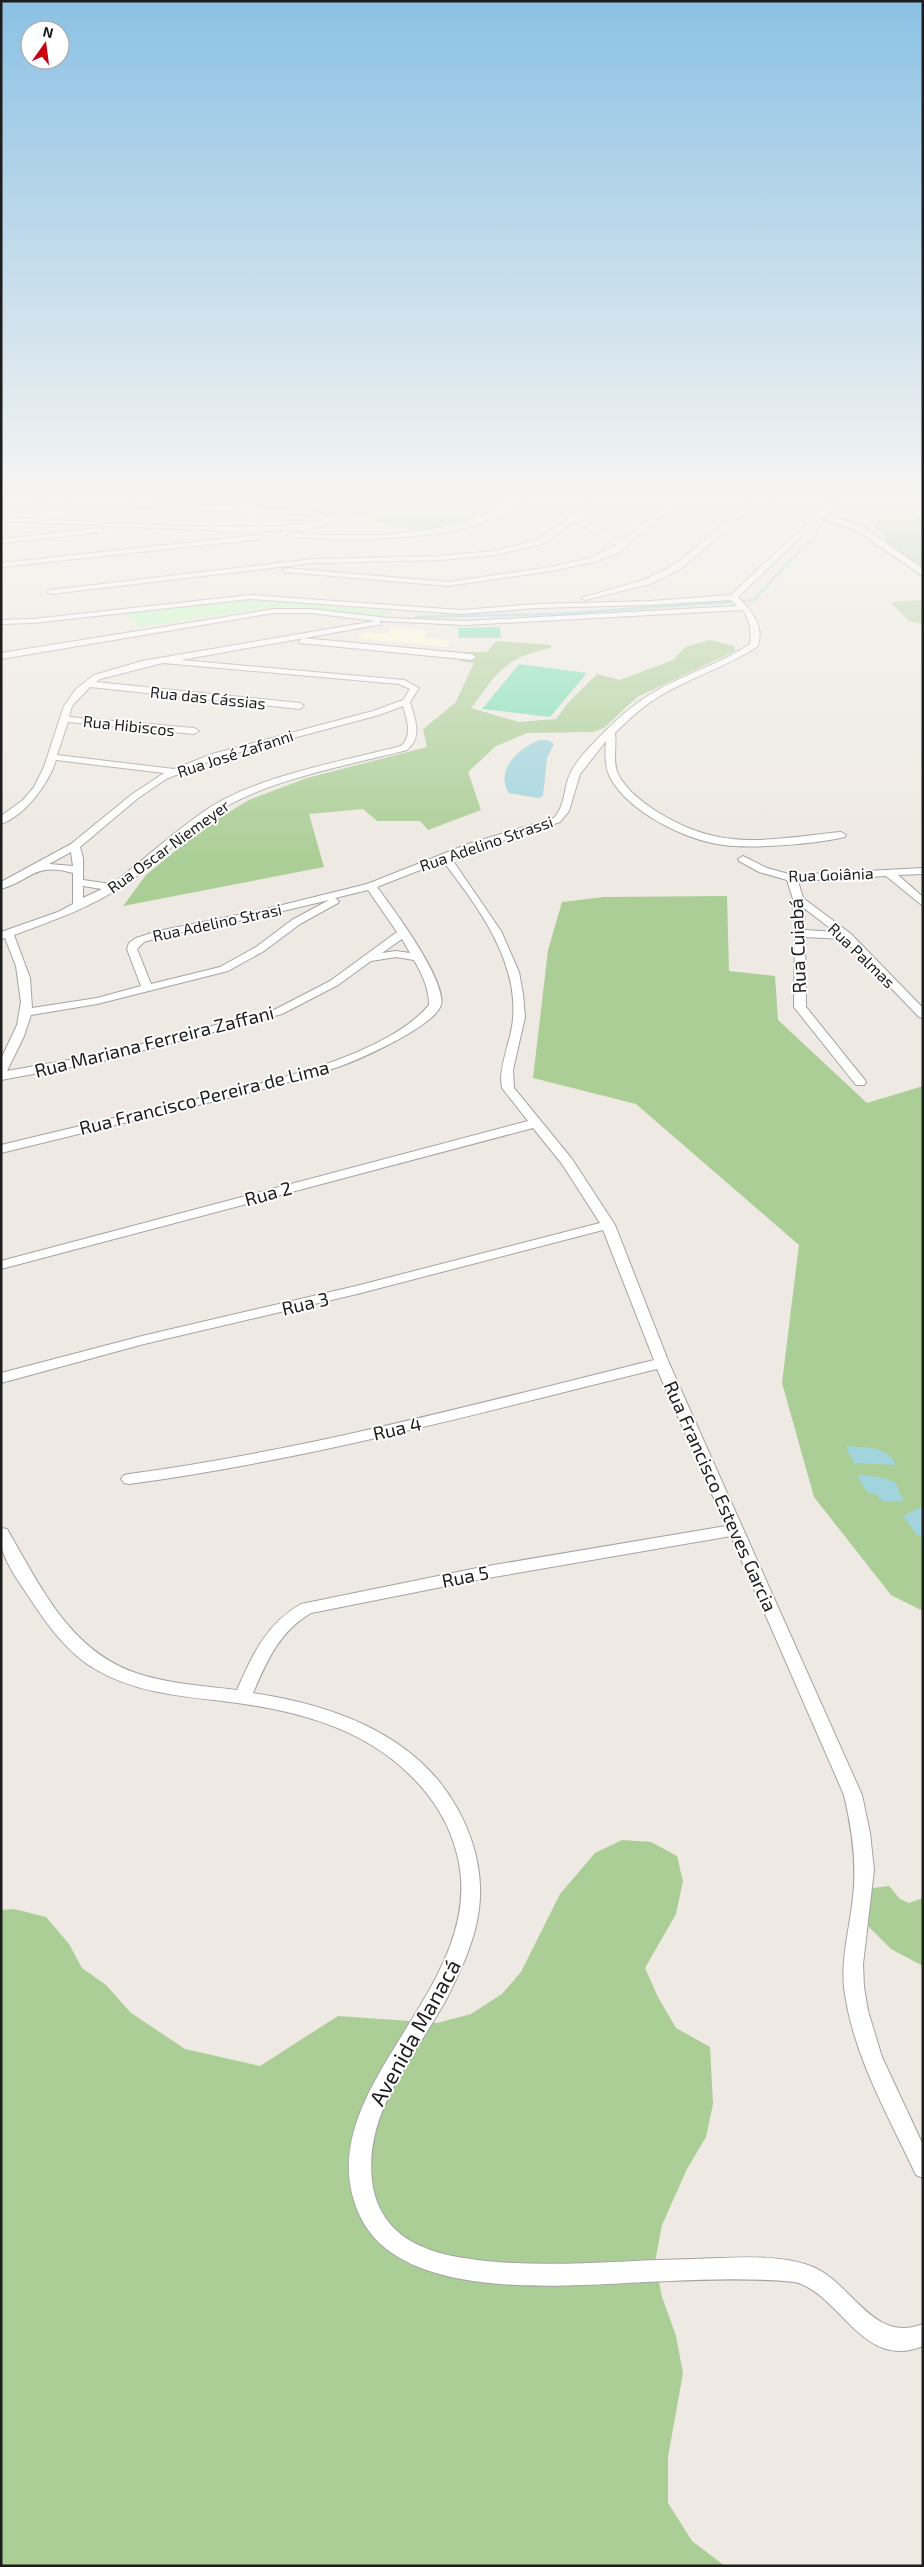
<svg xmlns="http://www.w3.org/2000/svg" width="924" height="2567" font-family="'Exo 2',sans-serif">
  <style>
    .education { fill: #fffcda }
    .forest { fill: #abce96 }
    .park { fill: #bdfabd }
    .pitch { fill: #7edfb2 }
    .water { fill: #a1d4dd }
    .lines { fill: none; stroke-linecap: round; stroke-linejoin: round }
    .stream { stroke: #a1d4dd; stroke-width: 2.5 }
    .minor-casing { stroke: #a4a4a4; stroke-width: 2 }
    .tertiary-casing { stroke: #a4a4a4; stroke-width: 3 }
    .minor { fill: #fff; fill-rule: evenodd }
    .tertiary { fill: #fff; fill-rule: evenodd }
    .labels { text-anchor: middle; dominant-baseline: central; stroke-width: 4; stroke-linejoin: round; paint-order: stroke }
    .far-street-label { font-size: 16px; fill: #1d1d1d; stroke: #fff }
    .street-label { font-size: 19px; fill: #1d1d1d; stroke: #fff }
    .near-street-label { font-size: 22px; fill: #1d1d1d; stroke: #fff }
  </style>
  <rect width="100%" height="100%" fill="#eee9e2"/>
  <path class="education" d="M 392,627 L 429,631 L 424,638 L 451,641 L 447,647 L 357,638 L 362,632 L 386,634 Z"/>
  <path class="forest" d="M 63,501 L 510,501 L 467,524 L 423,533 L 343,512 L 326,517 L 309,513 Z
    M 923,514 L 923,573 L 887,546 L 884,533 L 874,527 L 878,520 L 913,520 Z
    M 923,600 L 923,624 L 909,621 L 890,602 Z
    M 710,640 L 734,646 L 735,651 L 637,697 L 604,728 L 593,732 L 527,733 L 496,746 L 468,772 L 481,810 L 428,830 L 420,821 L 377,821 L 363,809 L 309,814 L 324,867 L 123,906 L 146,875 L 207,825 L 249,800 L 307,778 L 427,747 L 423,729 L 455,703 L 474,663 L 459,661 L 465,652 L 487,652 L 496,641 L 551,645 L 551,648 C 505,657 498,672 471,708 L 519,722 L 556,719 L 568,703 L 597,674 L 620,680 L 673,660 L 685,647 Z
    M 727,896 L 729,971 L 775,976 L 778,1020 L 867,1103 L 923,1086 L 923,1611 L 891,1595 L 814,1497 L 782,1383 L 799,1245 L 636,1104 L 533,1078 L 548,950 L 562,902 L 604,897 Z
    M 622,1840 L 651,1842 L 677,1856 L 683,1881 L 676,1914 L 645,1968 L 658,1997 L 676,2028 L 710,2047 L 713,2104 L 706,2137 L 687,2169 L 662,2225 L 655,2262 L 662,2297 L 676,2336 L 683,2373 L 668,2457 L 668,2503 L 692,2541 L 725,2566 L 1,2566 L 1,1910 L 14,1909 L 46,1917 L 69,1944 L 82,1968 L 106,1985 L 131,2013 L 185,2049 L 260,2066 L 338,2016 L 437,2023 L 471,2014 L 502,1994 L 521,1972 L 560,1894 L 595,1853 Z
    M 889,1886 L 900,1899 L 909,1903 L 923,1898 L 923,1966 L 891,1949 L 862,1920 L 866,1899 L 873,1888 Z"/>
  <path class="park" d="M 253,600 L 391,611 L 384,617 L 296,607 L 274,607 L 140,627 L 123,613 Z"/>
  <path class="pitch" d="M 500,627 L 501,638 L 459,638 L 458,628 Z
    M 519,664 L 587,673 L 550,717 L 482,709 Z"/>
  <path class="water" d="M 540,740 L 548,740 L 554,744 L 547,758 L 543,796 L 538,798 L 509,793 C 494,770 519,748 540,740 Z
    M 846,1446 C 865,1448 887,1445 896,1465 L 854,1463 Z
    M 857,1475 L 880,1477 L 895,1482 L 904,1501 L 884,1502 L 877,1495 L 867,1492 Z
    M 921,1507 L 923,1508 L 923,1537 L 917,1535 L 903,1516 Z"/>
  <g class="lines">
    <path class="stream" d="M 835,516 L 859,501
      M 743,601 L 754,600 L 804,546 L 817,537 L 818,527 L 824,523
      M 416,617 L 556,614 L 730,602"/>
    <g class="minor-casing">
      <path id="minor" d="M 55,501 L 98,501 L 309,511 L 330,517 L 327,524 L 302,531 L 298,529 L 246,532 L 1,521 L 1,517 C 41,519 307,537 322,518 L 309,515 L 63,503 L 1,514 L 1,511 Z
        M 515,501 L 524,501 C 474,544 353,541 291,537 L 287,535 L 291,533 C 368,538 446,538 515,501 Z
        M 541,501 L 548,501 L 574,514 L 593,501 L 600,501 L 579,517 L 622,541 L 672,501 L 680,501 L 619,552 L 595,562 L 551,571 L 448,586 L 286,572 L 282,570 L 286,568 L 448,582 L 551,567 L 590,558 L 617,545 L 574,521 L 543,544 L 494,555 L 441,560 L 314,563 L 51,594 L 47,592 L 51,590 L 314,559 L 441,556 L 494,551 L 537,540 L 569,518 Z
        M 746,501 L 758,501 L 824,515 L 738,597 C 751,610 766,627 757,647 C 726,667 691,677 660,696 C 643,706 629,719 615,733 C 617,746 612,761 618,774 C 626,790 642,802 656,811 C 722,853 769,839 841,832 L 846,835 L 845,837 C 815,844 753,849 723,845 C 685,840 626,811 609,775 C 605,765 605,752 606,741 L 580,774 L 569,811 L 560,822 L 451,858 L 501,931 L 519,972 L 523,994 L 525,1017 L 513,1070 L 514,1088 L 572,1159 L 615,1225 L 669,1363 L 862,1795 L 870,1833 L 874,1870 L 863,1964 L 864,1987 L 868,2011 L 882,2057 L 923,2145 L 923,2178 L 916,2175 C 888,2115 852,2054 844,1987 C 841,1957 850,1927 853,1897 C 857,1862 852,1829 844,1795 L 731,1536 L 482,1579 L 311,1613 C 280,1631 267,1660 253,1693 C 321,1703 393,1726 438,1780 C 467,1816 485,1863 479,1909 C 475,1941 461,1970 447,1998 C 415,2057 364,2110 372,2181 C 376,2213 394,2235 423,2247 C 442,2256 465,2258 485,2261 C 554,2268 624,2260 694,2259 C 729,2258 780,2253 813,2267 C 853,2284 873,2344 923,2324 L 923,2346 C 862,2371 841,2294 795,2282 C 754,2278 712,2279 670,2281 C 586,2283 401,2309 359,2214 C 304,2089 492,1989 457,1854 C 449,1822 432,1796 409,1774 C 359,1725 289,1709 222,1701 C 179,1696 133,1692 95,1669 C 68,1653 48,1626 31,1600 C 21,1585 7,1566 2,1549 C 0,1543 1,1534 1,1528 L 7,1529 C 41,1587 70,1652 139,1674 C 171,1684 205,1686 237,1690 C 252,1655 267,1623 301,1604 L 482,1567 L 726,1526 L 657,1369 C 482,1412 308,1460 129,1484 L 124,1483 L 121,1479 L 124,1475 L 129,1474 C 307,1450 480,1403 654,1360 L 603,1230 L 357,1294 L 144,1344 L 1,1383 L 1,1373 L 142,1336 L 356,1286 L 600,1223 L 562,1164 L 533,1128 L 1,1269 L 1,1261 L 528,1121 L 502,1088 L 501,1079 C 502,1058 511,1040 513,1019 C 518,959 477,906 443,861 L 377,887 C 392,907 447,981 441,1005 C 435,1026 357,1061 335,1068 C 287,1084 238,1096 189,1107 C 126,1122 64,1138 1,1153 L 1,1145 C 59,1131 117,1117 175,1104 C 245,1087 382,1061 429,1005 C 429,988 422,974 414,960 L 396,957 L 371,961 L 338,985 L 282,1014 L 103,1061 L 1,1080 L 1,1059 L 17,1025 L 21,1002 L 16,966 L 5,938 L 1,939 L 1,932 L 58,912 L 73,904 L 73,873 C 34,862 32,880 1,889 L 1,882 L 71,844 L 131,795 L 164,773 L 56,760 C 49,783 25,816 1,824 L 1,816 L 23,800 L 34,787 L 44,767 L 64,706 L 76,689 L 94,675 L 142,661 L 375,621 L 311,613 L 274,613 L 1,659 L 1,653 L 274,609 L 311,609 L 389,618 L 465,621 L 737,606 L 731,600 L 651,605 L 538,608 L 461,614 L 250,599 L 33,623 L 1,624 L 1,620 L 33,619 L 250,595 L 461,610 L 538,604 L 651,601 L 731,595 L 815,516 L 755,504 L 682,568 L 650,584 L 585,600 L 581,598 L 644,580 L 676,564 L 748,503 ZM 742,610 C 750,618 752,633 750,644 C 720,664 685,674 654,692 C 630,706 608,727 590,747 C 581,756 572,767 568,779 C 564,792 564,807 554,818 L 468,844 L 367,884 L 262,910 L 158,931 L 136,938 L 129,943 L 127,949 L 141,986 L 97,998 L 32,1008 L 30,978 L 14,935 C 52,921 90,908 124,885 C 157,863 184,833 217,812 C 266,780 349,765 407,750 C 423,736 415,720 410,702 L 419,688 L 404,680 L 181,660 L 377,625 L 380,625 L 380,621 L 465,625 ZM 163,663 L 399,684 L 410,689 L 403,700 L 373,711 L 212,754 L 174,769 L 57,755 L 68,722 L 194,734 L 199,731 L 194,728 L 69,717 L 72,706 L 90,687 L 300,709 L 304,706 L 300,703 L 96,682 L 100,679 ZM 403,706 C 407,720 413,735 401,746 C 343,761 258,776 209,808 C 177,829 147,857 116,881 L 111,884 L 83,880 L 83,858 L 80,847 L 137,799 L 166,779 L 218,758 L 379,715 ZM 71,852 L 73,866 L 49,864 ZM 83,886 L 102,889 L 83,898 ZM 368,890 L 397,932 L 330,981 L 274,1010 L 103,1054 L 7,1071 L 24,1036 L 31,1015 L 97,1004 L 228,971 L 264,951 L 300,924 L 338,903 L 339,901 L 335,898 ZM 329,900 L 292,920 L 256,947 L 220,967 L 151,984 L 137,949 L 144,942 L 164,936 L 262,916 ZM 402,939 L 410,953 L 396,951 L 382,953 Z
        M 100,528 L 104,530 L 103,532 L 1,543 L 1,539 Z
        M 259,535 L 262,535 L 262,539 L 1,567 L 1,563 Z
        M 303,638 L 472,654 L 476,657 L 472,660 L 300,643 L 299,641 Z
        M 743,856 L 767,868 L 792,875 L 923,868 L 923,874 L 898,875 L 923,897 L 923,906 L 886,876 L 798,881 L 803,898 L 851,934 L 923,1008 L 923,1018 L 919,1017 L 844,939 L 805,937 L 806,1007 L 864,1079 L 866,1082 L 864,1085 L 856,1085 L 794,1007 L 795,933 L 793,899 L 787,880 L 759,872 L 739,861 L 738,859 ZM 804,908 L 835,932 L 805,930 Z"/>
    </g>
    <g class="tertiary-casing">
      <path id="tertiary" d="M 831,501 L 839,501 L 826,514 L 862,526 L 923,569 L 923,576 L 856,530 L 817,517 L 817,513 Z"/>
    </g>
    <use href="#minor" class="minor"/>
    <use href="#tertiary" class="tertiary"/>
  </g>
  <linearGradient id="sky" x2="0" y2="1"><stop stop-color="#8bc1e4"/><stop offset="0.58" stop-color="#f7f5f2"/><stop offset="1" stop-color="#f7f5f2" stop-opacity="0"/></linearGradient>
  <rect width="924" height="860" fill="url(#sky)"/>
  <g class="labels">
    <g class="far-street-label">
      <text transform="translate(208 697) rotate(6)">Rua das Cássias</text>
      <text transform="translate(129 725) rotate(6)">Rua Hibiscos</text>
      <text transform="translate(235 753) rotate(-18)">Rua José Zafanni</text>
      <text transform="translate(486 843) rotate(-19)">Rua Adelino Strassi</text>
      <text transform="translate(168 846) rotate(-36)">Rua Oscar Niemeyer</text>
      <text transform="translate(831 874) rotate(-2)">Rua Goiânia</text>
      <text transform="translate(217 922) rotate(-12)">Rua Adelino Strasi</text>
      <text transform="translate(862 955) rotate(44)">Rua Palmas</text>
    </g>
    <g class="street-label">
      <text transform="translate(797 946) rotate(-92)">Rua Cuiabá</text>
      <text transform="translate(154 1041) rotate(-14)">Rua Mariana Ferreira Zaffani</text>
      <text transform="translate(204 1097) rotate(-14)">Rua Francisco Pereira de Lima</text>
      <text transform="translate(268 1193) rotate(-15)">Rua 2</text>
      <text transform="translate(305 1303) rotate(-13)">Rua 3</text>
      <text transform="translate(397 1428) rotate(-13)">Rua 4</text>
      <text transform="translate(721 1496) rotate(66)">Rua Francisco Esteves Garcia</text>
      <text transform="translate(465 1576) rotate(-11)">Rua 5</text>
    </g>
    <g class="near-street-label">
      <text transform="translate(414 2032) rotate(-61)">Avenida Manacá</text>
    </g>
  </g>
  <rect width="924" height="2567" fill="none" stroke="#1d1d1d" stroke-width="5"/>
  <g transform="translate(45 45) rotate(14)"><circle r="24" fill="#ffffff" stroke="#a5a5a5"/>
  <path d="M0-4L9 19L0 12L-9 19Z" fill="#c90010"/>
  <text y="-8" font-size="14" font-weight="bold" text-anchor="middle" fill="#1d1d1d">N</text>
  </g>
</svg>
